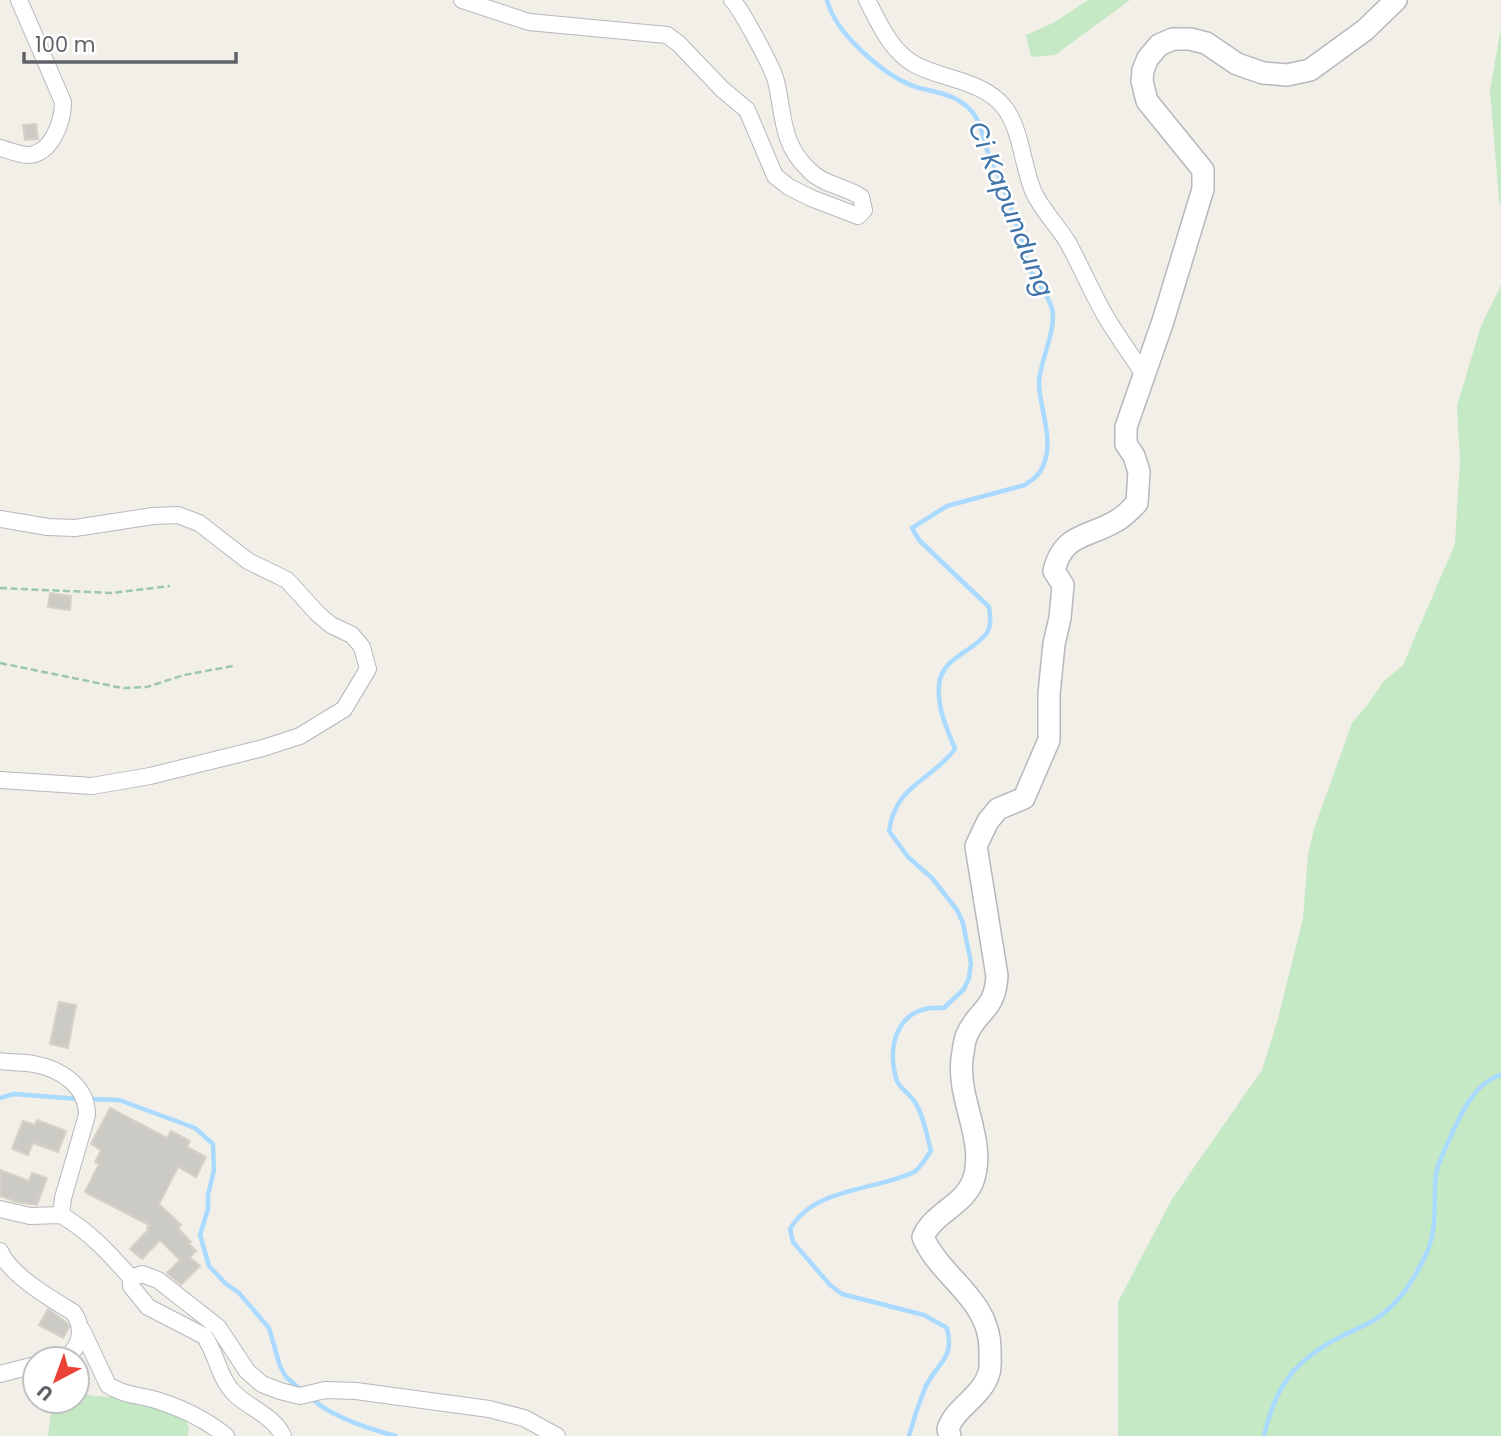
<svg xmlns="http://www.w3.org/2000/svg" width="1501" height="1436" font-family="Poppins,sans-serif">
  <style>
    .green { fill: #c5e8c5 }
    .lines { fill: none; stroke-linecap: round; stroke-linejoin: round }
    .stream { stroke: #aadaff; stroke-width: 4.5 }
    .building { fill: #cccac5; stroke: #d6d1c6; stroke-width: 2 }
    .minor-casing { stroke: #b5b8bc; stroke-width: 18 }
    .tertiary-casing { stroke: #b5b8bc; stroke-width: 24 }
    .path { stroke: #9cc7a9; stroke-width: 2.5; stroke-dasharray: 7 3.5; stroke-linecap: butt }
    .minor { stroke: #fff; stroke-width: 16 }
    .tertiary { stroke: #fff; stroke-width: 21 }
    .labels { text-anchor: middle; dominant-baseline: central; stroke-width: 5; stroke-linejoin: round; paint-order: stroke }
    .water-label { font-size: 26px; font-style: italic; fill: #4174aa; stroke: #fff }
  </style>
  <rect width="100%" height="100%" fill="#f1efe8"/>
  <path class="green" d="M 1088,0 L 1130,0 L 1055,55 L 1031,57 L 1026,35 L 1053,23 Z
    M 1501,27 L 1501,207 L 1499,200 L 1490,91 Z
    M 1501,285 L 1501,1436 L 1118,1436 L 1118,1302 L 1172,1199 L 1262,1070 L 1278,1019 L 1303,918 L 1308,855 L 1314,829 L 1352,723 L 1368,704 L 1383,682 L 1403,665 L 1455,544 L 1460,460 L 1457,406 L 1481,326 Z
    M 77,1390 L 92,1396 L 119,1397 L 183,1415 L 189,1428 L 188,1436 L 48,1436 L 53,1401 L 77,1401 Z"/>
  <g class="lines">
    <path class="stream" d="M 827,0 C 835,33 884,76 916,87 C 937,93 958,94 973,113 C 981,122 982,136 986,147 C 991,162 999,176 1005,191 C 1011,208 1017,225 1022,242 C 1024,249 1024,256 1027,263 C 1033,279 1048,292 1052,309 C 1057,330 1040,360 1039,382 C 1039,409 1055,439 1043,466 C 1040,475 1032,480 1025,485 L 947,506 L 912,528 L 919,540 L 989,607 C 990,615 992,626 986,634 C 973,652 941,658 939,685 C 937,708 947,729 955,749 C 930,782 896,784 889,831 L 908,857 L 932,878 L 957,910 L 963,923 L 971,963 L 969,978 L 964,989 L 944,1008 C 901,1004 886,1040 896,1078 C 898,1088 911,1094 916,1104 C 924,1117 927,1136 931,1151 C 926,1157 921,1168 914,1172 C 875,1191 814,1187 790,1229 L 793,1242 L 830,1285 L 842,1294 L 924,1315 L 947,1328 C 955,1360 937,1362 925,1388 C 919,1403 913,1421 909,1436
      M 0,1098 L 14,1094 L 79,1099
      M 88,1099 L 119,1100 L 195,1128 L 213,1144 L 214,1170 L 208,1195 L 208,1209 L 200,1235 L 209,1266 L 226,1284 L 239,1293 L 269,1328 L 280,1366 L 286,1377 L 302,1391
      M 312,1399 C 334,1418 369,1429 396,1436
      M 1264,1436 C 1276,1384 1295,1360 1342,1336 C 1356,1329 1373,1323 1384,1313 C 1403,1298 1417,1274 1427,1252 C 1438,1227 1433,1200 1436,1174 C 1437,1165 1442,1157 1445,1149 C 1457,1123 1471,1084 1501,1075"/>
  </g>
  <path class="building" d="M 36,124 L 38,139 L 25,140 L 23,125 Z
    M 50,593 L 71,596 L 70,610 L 48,607 Z
    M 59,1002 L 76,1005 L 68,1048 L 50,1044 Z
    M 110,1108 L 167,1138 L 171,1131 L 190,1141 L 187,1147 L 206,1157 L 196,1177 L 178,1167 L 159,1204 L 181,1225 L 178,1228 L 191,1242 L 189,1244 L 196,1251 L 190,1257 L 200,1266 L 181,1285 L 167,1273 L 180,1260 L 160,1240 L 142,1259 L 130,1249 L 148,1230 L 147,1228 L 149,1225 L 85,1192 L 99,1164 L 95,1162 L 101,1150 L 91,1144 Z
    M 37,1120 L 66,1131 L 58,1152 L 33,1143 L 28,1155 L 12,1149 L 23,1121 L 35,1125 Z
    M 0,1170 L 29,1181 L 32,1173 L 47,1178 L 37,1205 L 17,1202 L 0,1196 Z
    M 48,1309 L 67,1323 L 69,1327 L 63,1338 L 39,1325 Z"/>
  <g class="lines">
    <g class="minor-casing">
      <path id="minor" d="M 462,0 L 529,22 L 667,35 L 679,44 L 722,89 L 747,110 L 775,176 L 789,187 L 811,198 L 858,216 L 864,210 L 861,197 C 845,186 823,185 809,170 C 781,144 784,115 776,81 C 773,68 741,9 732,0
        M 867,0 C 879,23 890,50 914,64 C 940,79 983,80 1004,107 C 1022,130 1022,166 1034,193 C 1042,210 1057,225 1067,241 C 1081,266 1092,293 1106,317 C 1118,337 1132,356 1145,376
        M 0,148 C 8,150 20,155 28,155 C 52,154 63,121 63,102 L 19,0
        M 0,519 L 48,527 L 75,528 L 153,516 L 178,515 L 199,523 L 248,561 L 287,580 L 318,614 L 331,625 L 352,635 L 362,647 L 368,669 L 344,709 L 300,736 L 263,748 L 150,776 L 92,786 L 0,780
        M 0,1061 C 11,1063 23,1062 34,1064 C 61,1069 87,1086 87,1115 L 63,1198 L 61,1215 C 89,1231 110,1254 131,1278
        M 0,1209 L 30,1216 L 61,1215
        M 0,1251 C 10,1275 51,1299 73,1312 C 85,1328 81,1350 62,1359
        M 82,1330 L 108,1385 C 123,1395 139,1395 156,1400 C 182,1408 205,1419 226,1436
        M 0,1374 L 35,1365
        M 283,1436 C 273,1415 250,1409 234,1393 C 218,1377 217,1353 204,1336 L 148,1307 L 131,1286 L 131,1278 L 142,1274 L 158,1280 L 218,1327 L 247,1371 L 262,1384 L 280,1391 L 300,1396 L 325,1390 L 356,1391 L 489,1409 L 524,1418 L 557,1436"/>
    </g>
    <g class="tertiary-casing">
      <path id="tertiary" d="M 950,1436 L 948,1429 C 955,1407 982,1397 989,1373 C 991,1367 990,1358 990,1351 C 991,1299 941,1279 923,1237 C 932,1214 964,1205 973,1181 C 987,1141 957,1100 962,1059 C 963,1052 964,1043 966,1037 C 976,1010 995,1012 997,976 L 976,846 L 988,821 L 998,809 L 1024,798 L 1049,740 L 1049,694 L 1054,644 L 1060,618 L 1063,585 L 1054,571 C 1063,533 1088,538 1116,521 C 1124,517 1130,510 1137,503 L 1139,472 L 1134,456 L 1126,444 L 1126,427 L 1163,321 L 1203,189 L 1203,170 L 1147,101 L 1142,81 L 1143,70 L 1148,58 L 1159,45 L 1173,39 L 1190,39 L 1206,43 L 1237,64 L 1263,73 L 1287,75 L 1310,70 L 1365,30 L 1396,0"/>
    </g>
    <path class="path" d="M 0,588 L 111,593 L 170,586
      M 0,663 L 122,688 L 147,687 L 184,675 L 233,666"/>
    <use href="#minor" class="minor"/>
    <use href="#tertiary" class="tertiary"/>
  </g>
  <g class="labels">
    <g class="water-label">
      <text transform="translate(1011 209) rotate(68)">Ci Kapundung</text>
    </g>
  </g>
  <g transform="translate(56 1380) rotate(221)"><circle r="33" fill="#ffffff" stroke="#bfc1c3" stroke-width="2"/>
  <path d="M0-5L12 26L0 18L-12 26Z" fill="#ea4335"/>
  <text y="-10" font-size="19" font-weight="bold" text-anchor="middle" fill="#5f6368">U</text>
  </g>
  <path d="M24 52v10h212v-10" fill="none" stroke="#5f6368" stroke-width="3.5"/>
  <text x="35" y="52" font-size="21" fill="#5f6368" stroke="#ffffff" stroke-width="5" paint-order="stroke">100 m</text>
</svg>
